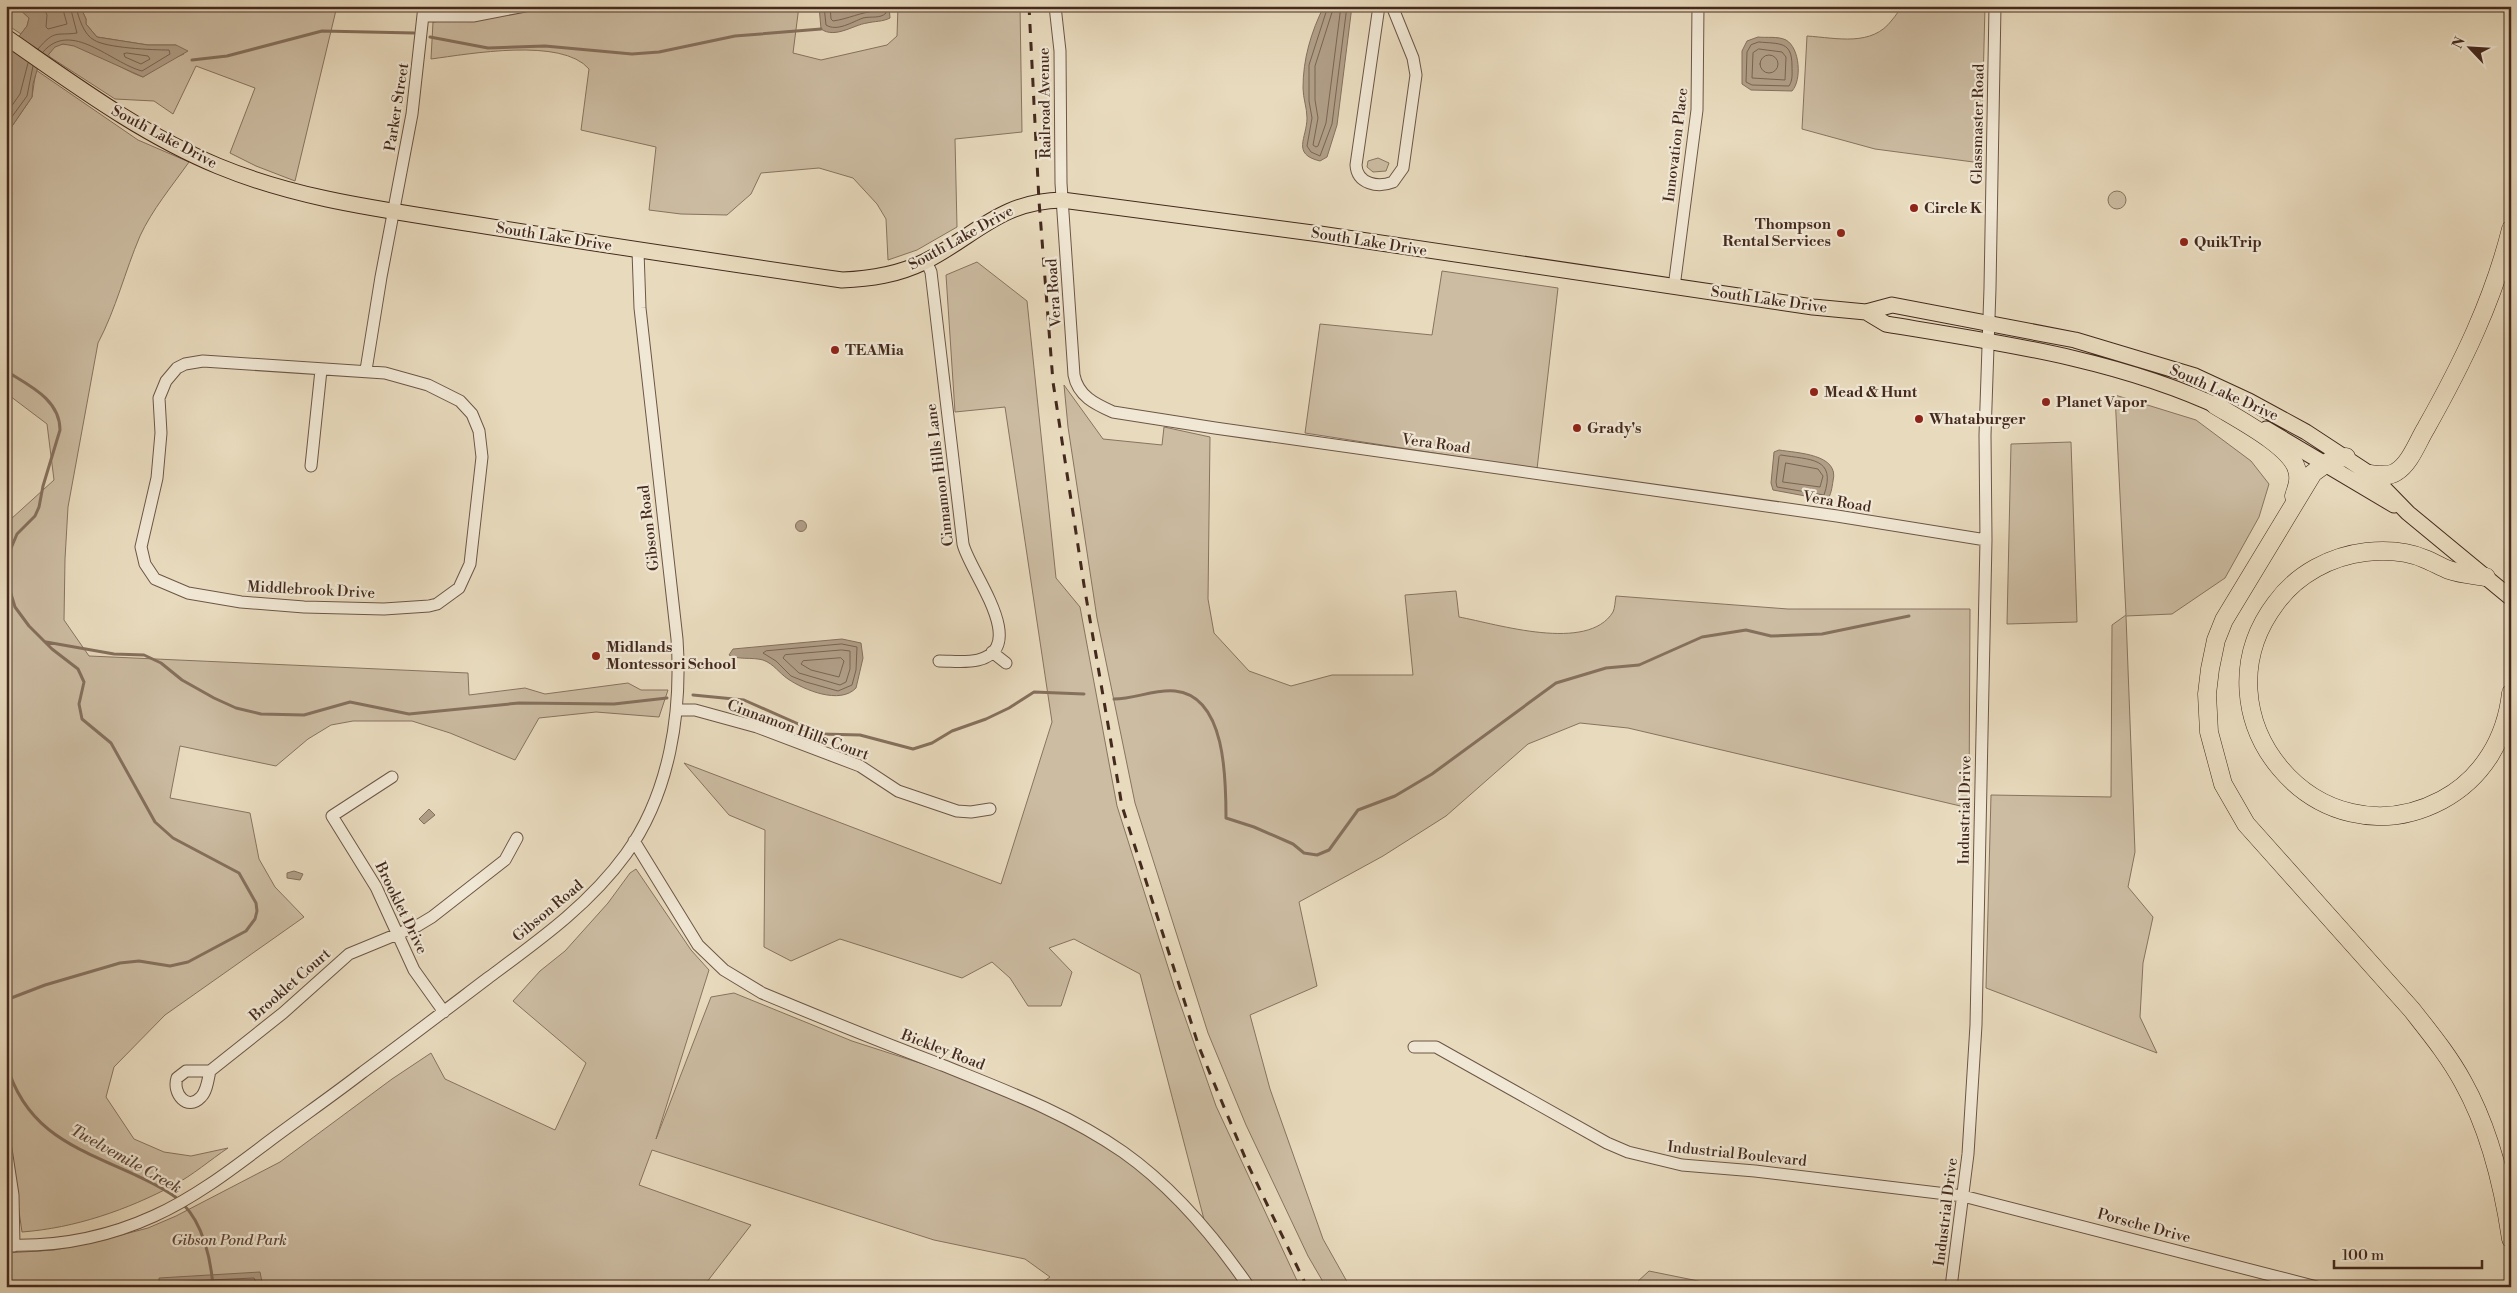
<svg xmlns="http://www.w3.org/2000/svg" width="2517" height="1293" font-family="'Libre Bodoni',serif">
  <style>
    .green { fill: #ccbca2; stroke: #887360 }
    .water { fill: #b09e87; stroke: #85705d }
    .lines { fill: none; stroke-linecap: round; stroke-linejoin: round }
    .shore { stroke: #7a6452; stroke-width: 1 }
    .stream { stroke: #85705d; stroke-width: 3 }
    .minor-casing { stroke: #6d5646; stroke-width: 13 }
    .major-casing { stroke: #442a1e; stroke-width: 17 }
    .highway-casing { stroke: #442a1e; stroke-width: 19 }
    .minor { stroke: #f0e7d4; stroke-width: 11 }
    .major { stroke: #e8dabd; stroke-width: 15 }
    .highway { stroke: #e8dabd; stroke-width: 18 }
    .rail { stroke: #442a1e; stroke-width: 3; stroke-dasharray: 9 9; stroke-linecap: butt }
    .poi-dot { fill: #8f2418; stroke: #f0e7d4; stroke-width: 2 }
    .labels { text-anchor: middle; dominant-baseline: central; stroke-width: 4.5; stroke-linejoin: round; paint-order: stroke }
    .street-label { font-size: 15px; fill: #442a1e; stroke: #f0e7d4 }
    .poi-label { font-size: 15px; font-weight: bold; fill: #442a1e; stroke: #f0e7d4; text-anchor: start }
    .park-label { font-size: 15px; font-style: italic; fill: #5f4738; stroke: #f0e7d4 }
    .water-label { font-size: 16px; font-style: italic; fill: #5f4738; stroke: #f0e7d4 }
  </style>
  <rect width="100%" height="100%" fill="#e8dabd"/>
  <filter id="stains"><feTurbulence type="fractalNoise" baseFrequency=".004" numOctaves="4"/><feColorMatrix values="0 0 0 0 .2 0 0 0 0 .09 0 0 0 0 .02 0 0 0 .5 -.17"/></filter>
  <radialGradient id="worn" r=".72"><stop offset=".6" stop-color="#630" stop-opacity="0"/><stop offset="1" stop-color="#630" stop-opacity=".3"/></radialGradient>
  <path class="green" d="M 6,6 L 16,6 L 29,18 L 27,26 L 21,34 L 6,24 Z
    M 80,6 L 337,6 L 295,181 L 256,166 L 230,153 L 255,88 L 196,66 L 173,114 L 154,101 L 115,99 L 50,57 L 48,54 C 52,49 56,44 63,44 C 84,42 121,70 143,77 L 167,61 L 184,54 L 176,45 L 148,45 L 97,37 L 86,24 L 86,19 Z
    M 655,6 L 799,6 L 793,53 L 821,60 L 887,45 L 897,36 L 898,6 L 1020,6 L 1022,132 L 955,139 L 957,227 L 917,250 L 888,260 L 886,219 L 877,204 L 853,178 L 819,168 L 761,173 L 751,194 L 727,215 L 681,214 L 649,210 L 656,147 L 581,130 L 589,69 C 562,37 469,54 431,59 L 433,22 L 527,10 Z
    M 1899,6 L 1985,6 L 1981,163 L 1875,149 L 1802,129 L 1807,36 C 1837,38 1872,47 1892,20 C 1896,15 1899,12 1899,6 Z
    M 36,70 L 138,140 L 189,162 C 172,186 152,210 140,236 C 125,271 116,309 98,343 L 68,507 L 65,559 L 64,620 L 89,656 L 468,673 L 469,695 L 525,688 L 545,694 L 628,683 L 641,690 L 668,690 L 659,717 L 596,712 L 539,718 L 515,760 L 450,733 L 412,721 L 353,721 L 331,725 L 308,739 L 276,766 L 180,746 L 170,798 L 250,813 L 259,859 L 275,887 L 304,917 L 165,1015 L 114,1067 L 106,1097 L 134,1139 L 164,1152 L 191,1156 L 228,1148 C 210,1160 193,1175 174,1185 C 127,1210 75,1228 22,1232 L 6,1122 L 6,526 L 11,519 L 54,480 L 47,424 L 6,393 L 6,135 L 32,97 Z
    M 1378,158 L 1389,163 L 1386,171 L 1373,172 L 1367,167 L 1368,161 Z
    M2108 200a9 9 0 1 1 18 0a9 9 0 1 1-18 0Z
    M 977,262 L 1027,301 L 1056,578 L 1080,607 L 1117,806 L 1174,986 L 1216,1106 L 1300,1287 L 1036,1287 L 1050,1277 L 1025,1259 L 934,1240 L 652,1150 L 639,1185 L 751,1225 L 703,1287 L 6,1287 L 6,1253 L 54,1250 L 94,1242 L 148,1228 L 176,1216 L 280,1162 L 392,1079 L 431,1053 L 445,1079 L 555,1130 L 586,1063 L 513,1001 L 540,971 L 565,951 L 608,903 L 630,873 L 636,869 L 691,950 L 709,970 L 656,1139 L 711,997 L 734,993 L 852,1041 L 1022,1096 L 1123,1152 L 1206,1227 L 1140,974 L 1074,939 L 1049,948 L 1072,972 L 1061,1006 L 1028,1006 L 1010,978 L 992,962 L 962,978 L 840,939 L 791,961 L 764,947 L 765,830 L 729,815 L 684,763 L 1001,884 L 1052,722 L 1005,407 L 955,412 L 946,275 Z
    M 1442,271 L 1558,288 L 1537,469 L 1305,433 L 1320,324 L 1432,335 Z
    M 1064,385 L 1103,439 L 1162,445 L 1164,427 L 1210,437 L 1208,599 L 1214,633 L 1249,671 L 1291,686 L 1332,675 L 1413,675 L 1405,595 L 1456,591 L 1459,617 C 1497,624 1588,653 1613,612 C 1615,608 1615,601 1616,596 L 1788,609 L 1970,609 L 1969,808 L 1628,728 L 1580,723 L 1528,744 L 1446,816 L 1383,856 L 1299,902 L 1317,986 L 1250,1015 L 1270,1089 L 1323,1239 L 1350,1287 L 1326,1287 L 1308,1256 L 1246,1125 L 1208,1033 L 1135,803 L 1097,618 L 1068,427 Z
    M 2115,395 L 2196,420 L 2251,461 L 2269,484 L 2259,517 L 2225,578 L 2172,614 L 2126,616 L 2135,852 L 2128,887 L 2153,917 L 2143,963 L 2140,1017 L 2157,1053 L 1986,988 L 1991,795 L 2111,797 L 2112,625 L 2126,615 Z
    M 2071,442 L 2077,622 L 2007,624 L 2011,444 Z
    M 1649,1271 L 1718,1285 L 1782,1287 L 1635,1287 L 1635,1284 Z"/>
  <path class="water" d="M 16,6 L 80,6 L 86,19 L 86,24 L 97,37 L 148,45 L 176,45 L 188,51 L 143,77 L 74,46 L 63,44 L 55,47 L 38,67 L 33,84 L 32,97 L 6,135 L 6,53 L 27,26 L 29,18 Z
    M 819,6 L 889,6 L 890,18 C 882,22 875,21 867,23 C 853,25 835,39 821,29 Z
    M 1324,6 L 1352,6 L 1337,125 L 1327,157 L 1320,161 C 1291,154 1307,138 1307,118 C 1307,108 1303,98 1303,88 C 1303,59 1311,32 1324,6 Z
    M 1758,37 C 1766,38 1778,36 1786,40 C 1800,48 1802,80 1792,91 L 1751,90 L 1742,84 L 1742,51 L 1747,41 Z
    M 1779,450 C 1797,453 1840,454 1833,481 C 1832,488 1831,495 1827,500 L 1773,490 L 1771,483 L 1774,452 Z
    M795.5 526a5.5 5.5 0 1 1 11 0a5.5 5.5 0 1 1-11 0Z
    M 842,639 L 861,643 L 863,658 L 856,688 C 840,705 804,690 788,679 C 779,673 774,664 763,660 C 753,657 736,660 729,655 L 733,649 Z
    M 429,809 L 435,815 L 424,824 L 419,819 Z
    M 294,871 L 303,874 L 300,880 L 287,878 L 287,873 Z
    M 260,1272 L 263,1287 L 159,1287 L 159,1278 Z"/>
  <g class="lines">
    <path class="shore" d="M 43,6 L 47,15 L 46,27 L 48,29 L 67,24 L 62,6
      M 824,6 L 826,25 C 837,32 852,22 863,18 C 871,16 880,19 886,13 L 884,6
      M 830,6 L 831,19 L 833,21 C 848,19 861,12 876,11 L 878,6
      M 1328,6 L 1309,65 L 1309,101 L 1312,118 L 1307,146 L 1311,152 L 1320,156 L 1332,124 L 1347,6
      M 1334,6 L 1315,66 L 1315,100 L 1318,118 L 1313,145 L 1316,147 L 1318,146 L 1326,123 L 1341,6
      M 1759,42 C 1780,44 1792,41 1792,66 C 1792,73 1793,80 1789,86 L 1752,85 L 1746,82 L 1747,52 L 1751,45 Z
      M 38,49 C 55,29 56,36 77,33 L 70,6
      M 1759,49 L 1782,52 L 1786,57 L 1785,80 L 1752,78 L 1753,53 Z
      M 43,52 C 71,19 111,63 142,71 L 170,54 L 169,50 C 153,50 106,48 94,40 C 84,35 78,17 76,6
      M 127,53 L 148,56 L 150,59 L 141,64 L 125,57 L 124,54 Z
      M1760 64a9 9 0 1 1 18 0a9 9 0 1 1-18 0Z
      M 6,114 L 20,94 L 28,63
      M 6,125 L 27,96 L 33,66
      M 1781,455 C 1810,460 1837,457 1824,495 L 1777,487 L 1776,482 L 1779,457 Z
      M 1786,463 L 1818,469 L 1823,476 L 1820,487 L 1783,482 Z
      M 842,644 L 857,647 L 856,670 L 852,685 L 838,691 L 806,682 L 791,676 L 776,661 L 763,653 L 766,651 Z
      M 842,650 L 850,651 L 850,669 L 846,682 L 840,685 L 799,673 L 783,658 L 785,655 Z
      M 841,658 L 844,661 L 839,677 L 811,670 L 801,664 L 803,661 Z
      M 164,1287 L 167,1282 L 254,1278 L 258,1287
      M 201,1287 L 249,1284 L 251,1287"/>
    <path class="stream" d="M 430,37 L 488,48 L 545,46 L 632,54 L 659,52 L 735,36 L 821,29
      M 192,60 L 227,56 L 322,31 L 414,33
      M 6,371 C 28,385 60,399 60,430 L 43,486 L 39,507 L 35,516 L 17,534 L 9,553 L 7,581 L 15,607 L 29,626 L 52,649 L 78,669 L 84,682 L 79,704 L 82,719 L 111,743 L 155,822 L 173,838 L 239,873 L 256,903 L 257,911 L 255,919 L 246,931 L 188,962 L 170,966 L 139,961 L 120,963 L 45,985 L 6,1000
      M 46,642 L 114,654 L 144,655 L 161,663 L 182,680 L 214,698 L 236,708 L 261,714 L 304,715 L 350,702 L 409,714 L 519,703 L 614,704 L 667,698
      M 693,695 L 744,700 L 821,734 L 860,735 L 913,749 L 932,743 L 952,731 L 986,719 L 1009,708 L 1034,692 L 1084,694
      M 1114,699 C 1135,699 1154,689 1175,691 C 1226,696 1226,779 1226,818 L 1254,827 L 1293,844 L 1304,853 L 1317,855 L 1329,850 L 1358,810 L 1395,796 L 1432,774 L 1556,683 L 1606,668 L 1639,665 L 1702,637 L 1746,630 L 1771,636 L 1822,634 L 1909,616
      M 6,1063 C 26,1132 74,1147 133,1174 C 148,1181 166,1189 179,1200
      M 183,1204 C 203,1224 211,1259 213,1287"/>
    <g class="minor-casing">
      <path id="minor" d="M 1055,6 L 1060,51 L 1061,183 L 1074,375 C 1078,396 1095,404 1113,412 L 1215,428 L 1837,516 L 1986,540
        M 1379,6 L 1356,165 C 1357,184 1378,188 1393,182 L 1403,168 L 1416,75 L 1413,58 L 1392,6
        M 423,16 L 473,16 L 525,6
        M 926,261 L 931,272 L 963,544 C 969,571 1031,647 978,660 C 966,663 952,661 939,661
        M 1674,287 L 1697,110 L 1698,6
        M 203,361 L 385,373 L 428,385 L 460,401 L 472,414 L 479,431 L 482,457 L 470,564 L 459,588 L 437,604 L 429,606 L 384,609 L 304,607 L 241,602 L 188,593 L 155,579 L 145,564 L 141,547 L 157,478 L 161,433 L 159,398 L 166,381 L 177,368 L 185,364 Z
        M 366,370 L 381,277 L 412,114 L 424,6
        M 311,466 L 321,370
        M 992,652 L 1006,663
        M 677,710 L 695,710 L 757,727 L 860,766 L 898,791 L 957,811 L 971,812 L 990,809
        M 392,777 L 332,816 L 376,887 L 414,970 L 444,1012
        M 634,841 L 698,945 L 724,970 L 762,993 C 822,1018 881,1042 942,1065 C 1004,1090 1067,1113 1123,1152 C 1174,1188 1214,1236 1249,1287
        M 1414,1047 L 1436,1047 L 1607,1143 L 1628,1152 L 1682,1165 L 1755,1171 L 1963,1196 L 2317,1287
        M 186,1071 L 210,1071 C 208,1079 207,1091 201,1097 C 187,1112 172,1093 177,1078 Z
        M 210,1071 L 283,1013 L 349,954 L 417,926 L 432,917 L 505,860 L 517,838
        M 6,1149 L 13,1195 L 14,1246
        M 6,1245 C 57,1247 108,1237 154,1216 C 196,1197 232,1169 268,1142 C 300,1118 332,1096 363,1072 C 405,1041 447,1009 488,978 C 538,941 589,905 626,854 C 670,793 682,712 677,639 L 640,308 L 638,251
        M 1951,1287 L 1968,1154 L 1976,1025 L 1986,540 L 1985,435 L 1990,288 L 1995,6"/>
    </g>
    <g class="major-casing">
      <path id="major" d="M 6,37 C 74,84 141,134 218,166 C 300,200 386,210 473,224 C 596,244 719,262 842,280 C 871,279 897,275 924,262 C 974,237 1000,201 1062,200 L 1320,234 L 1813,307 L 1866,312 L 1892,305 L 2075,340 L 2195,376 L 2249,401 L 2306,432 L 2370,474 L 2408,513 L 2511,598
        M 1866,312 L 1886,324 C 2001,343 2118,359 2224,409
        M 2266,429 L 2394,505"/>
    </g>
    <g class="highway-casing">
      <path id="highway" d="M 2215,405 C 2236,418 2291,446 2297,470 C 2300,479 2297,487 2294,496
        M 2346,457 L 2331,460 L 2313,473 L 2224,620 L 2216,640 L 2210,669 L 2207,694 L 2209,732 L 2223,784 L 2246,824 L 2412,1010 C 2430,1033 2449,1056 2463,1082 C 2490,1130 2503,1185 2511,1239
        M 2370,474 C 2379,475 2388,477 2396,472 C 2410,464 2418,441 2426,428 C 2462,364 2493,301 2511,229
        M 2486,577 C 2474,575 2460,574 2449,570 C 2441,567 2433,562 2425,559 C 2407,551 2385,550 2366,552 C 2331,556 2297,574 2276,603 C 2191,715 2317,866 2442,800 C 2483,778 2506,738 2511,693"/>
    </g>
    <use href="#minor" class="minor"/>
    <use href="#major" class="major"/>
    <use href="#highway" class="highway"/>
    <path class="rail" d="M 1029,6 L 1039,201 L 1053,382 L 1084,585 L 1122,806 L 1199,1047 L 1249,1167 L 1307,1287"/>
  </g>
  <g class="poi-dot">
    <circle cx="1914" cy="208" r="5"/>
    <circle cx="1841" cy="233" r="5"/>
    <circle cx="2184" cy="242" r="5"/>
    <circle cx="835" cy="350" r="5"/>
    <circle cx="1814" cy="392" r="5"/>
    <circle cx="2046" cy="402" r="5"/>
    <circle cx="1919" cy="419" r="5"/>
    <circle cx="1577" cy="428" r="5"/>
    <circle cx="596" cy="656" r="5"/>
  </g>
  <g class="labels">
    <g class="street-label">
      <text transform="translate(1045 103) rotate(-91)">Railroad Avenue</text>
      <text transform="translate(397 107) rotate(-81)">Parker Street</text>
      <text transform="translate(1978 124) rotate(-89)">Glassmaster Road</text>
      <text transform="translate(164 137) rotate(28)">South Lake Drive</text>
      <text transform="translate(1676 145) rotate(-83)">Innovation Place</text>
      <text transform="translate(554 237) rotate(9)">South Lake Drive</text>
      <text transform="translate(961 238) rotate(-29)">South Lake Drive</text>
      <text transform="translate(1369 242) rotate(9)">South Lake Drive</text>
      <text transform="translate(1054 293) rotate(-94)">Vera Road</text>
      <text transform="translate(1769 300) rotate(8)">South Lake Drive</text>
      <text transform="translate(2224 393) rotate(24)">South Lake Drive</text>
      <text transform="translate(1436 444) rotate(8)">Vera Road</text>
      <text transform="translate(940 475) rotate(-97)">Cinnamon Hills Lane</text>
      <text transform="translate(1837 502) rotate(9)">Vera Road</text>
      <text transform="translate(649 528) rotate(-97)">Gibson Road</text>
      <text transform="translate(311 590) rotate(3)">Middlebrook Drive</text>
      <text transform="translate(798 730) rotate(20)">Cinnamon Hills Court</text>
      <text transform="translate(1965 810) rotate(-89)">Industrial Drive</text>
      <text transform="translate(401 908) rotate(64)">Brooklet Drive</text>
      <text transform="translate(548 911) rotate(-40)">Gibson Road</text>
      <text transform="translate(290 985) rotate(-41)">Brooklet Court</text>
      <text transform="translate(943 1050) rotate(21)">Bickley Road</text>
      <text transform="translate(1737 1154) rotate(6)">Industrial Boulevard</text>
      <text transform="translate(1946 1212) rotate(-83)">Industrial Drive</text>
      <text transform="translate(2144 1226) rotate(15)">Porsche Drive</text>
    </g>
    <g class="poi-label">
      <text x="1924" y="208">Circle K</text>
      <text x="1831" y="224" text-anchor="end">Thompson<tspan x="1831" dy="17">Rental Services</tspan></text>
      <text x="2194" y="242">QuikTrip</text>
      <text x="845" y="350">TEAMia</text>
      <text x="1824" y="392">Mead &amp; Hunt</text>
      <text x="2056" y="402">Planet Vapor</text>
      <text x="1929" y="419">Whataburger</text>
      <text x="1587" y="428">Grady's</text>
      <text x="606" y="647">Midlands<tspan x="606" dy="17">Montessori School</tspan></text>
    </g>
    <g class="park-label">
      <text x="229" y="1240">Gibson Pond Park</text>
    </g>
    <g class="water-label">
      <text transform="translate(126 1159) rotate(29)">Twelvemile Creek</text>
    </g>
  </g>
  <rect width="2517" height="1293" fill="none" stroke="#e8dabd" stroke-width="25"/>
  <rect x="8" y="8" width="2502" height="1278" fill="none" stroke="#442a1e" stroke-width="2.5"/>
  <rect x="12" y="12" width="2492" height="1268" fill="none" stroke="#442a1e"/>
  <g transform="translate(2470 48) rotate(295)" stroke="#f0e7d4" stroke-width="4" paint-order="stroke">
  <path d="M0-4L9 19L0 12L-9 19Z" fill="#442a1e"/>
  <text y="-8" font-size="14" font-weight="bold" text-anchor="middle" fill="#442a1e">N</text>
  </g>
  <path d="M2334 1260v8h148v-8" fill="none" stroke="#442a1e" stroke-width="2.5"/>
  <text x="2342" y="1260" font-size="15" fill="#442a1e" stroke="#f0e7d4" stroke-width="4" paint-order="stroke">100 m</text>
  <rect width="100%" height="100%" filter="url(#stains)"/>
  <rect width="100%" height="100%" fill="url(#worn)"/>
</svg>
